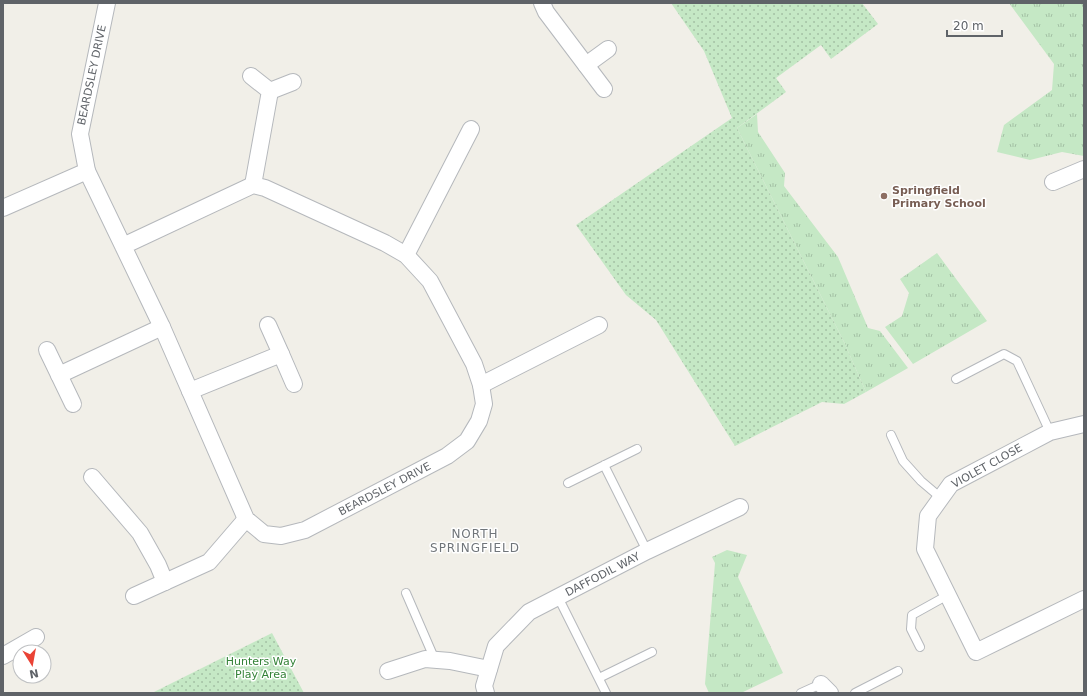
<svg xmlns="http://www.w3.org/2000/svg" width="1087" height="696" font-family="'DejaVu Sans',sans-serif">
  <style>
    .grass { fill: url(#grass-tufts) }
    .park { fill: url(#park-dots) }
    .lines { fill: none; stroke-linecap: round; stroke-linejoin: round }
    .service-casing { stroke: #b5b8bc; stroke-width: 10 }
    .minor-casing { stroke: #b5b8bc; stroke-width: 18 }
    .service { stroke: #fff; stroke-width: 8 }
    .minor { stroke: #fff; stroke-width: 16 }
    .education-dot { fill: #8d6e63; stroke: #fff; stroke-width: 1.5 }
    .labels { text-anchor: middle; dominant-baseline: central; stroke-width: 3; stroke-linejoin: round; paint-order: stroke }
    .street-label { font-size: 11px; fill: #5f6368; stroke: #fff }
    .education-label { font-size: 11px; font-weight: bold; fill: #785e54; stroke: #fff; text-anchor: start }
    .park-label { font-size: 11px; fill: #348238; stroke: #fff }
    .neighbourhood-label { font-size: 12px; letter-spacing: 1px; fill: #70757a; stroke: #fff }
  </style>
  <defs>
    <pattern id="grass-tufts" width="24" height="20" patternUnits="userSpaceOnUse"><rect width="24" height="20" fill="#c5e8c5"/><path d="M3 7l-1-3M5 7V3M7 7l1-3M15 17l-1-3M17 17v-4M19 17l1-3" fill="none" stroke="#a3c0a4"/></pattern>
    <pattern id="park-dots" width="8" height="8" patternUnits="userSpaceOnUse"><rect width="8" height="8" fill="#c5e8c5"/><path d="M2 2h.1M6 6h.1" fill="none" stroke="#a3c0a4" stroke-width="1.8" stroke-linecap="round"/></pattern>
  </defs>
  <rect width="100%" height="100%" fill="#f1efe8"/>
  <path class="grass" d="M 1009,3 L 1084,3 L 1084,156 L 1062,152 L 1030,160 L 997,152 L 1004,125 L 1052,90 L 1054,64 Z
    M 757,114 L 758,132 L 785,173 L 784,186 L 838,257 L 868,328 L 880,331 L 908,368 L 866,392 L 844,342 L 737,128 Z
    M 937,253 L 987,321 L 913,364 L 885,327 L 902,316 L 909,293 L 900,279 Z
    M 727,550 L 747,555 L 738,577 L 783,673 L 741,693 L 709,693 L 705,684 L 715,563 L 712,557 Z"/>
  <path class="park" d="M 671,3 L 862,3 L 878,24 L 831,59 L 821,45 L 776,78 L 786,92 L 737,128 L 844,342 L 866,392 L 844,404 L 822,402 L 735,446 L 656,320 L 626,295 L 576,225 L 732,118 L 704,51 Z
    M 272,633 L 304,693 L 152,693 Z"/>
  <g class="lines">
    <g class="service-casing">
      <path id="service" d="M 956,379 L 1004,354 L 1017,361 L 1050,432
        M 891,435 L 903,461 L 921,481 L 941,498
        M 604,465 L 647,551
        M 568,483 L 637,449
        M 406,593 L 435,660
        M 558,597 L 606,693
        M 920,647 L 911,629 L 912,615 L 948,595
        M 599,678 L 652,652
        M 801,693 L 821,684
        M 855,693 L 898,671"/>
    </g>
    <g class="minor-casing">
      <g id="minor">
        <path id="s1" d="M 107,3 L 80,134 L 87,171 L 162,327 L 246,519 L 264,534 L 281,536 L 305,530 L 447,456 L 467,441 L 479,421 L 484,404 L 481,385 L 474,364 L 430,281 L 406,255 L 385,243 L 265,188 L 253,185 L 123,246"/>
        <path d="M 542,3 L 546,12 L 604,89"/>
        <path d="M 586,65 L 608,49"/>
        <path d="M 251,76 L 270,91 L 253,185"/>
        <path d="M 270,91 L 293,82"/>
        <path d="M 1053,182 L 1084,169"/>
        <path d="M 3,208 L 87,171"/>
        <path d="M 406,255 L 471,129"/>
        <path d="M 47,350 L 73,404"/>
        <path d="M 281,354 L 294,384"/>
        <path d="M 59,375 L 162,327"/>
        <path d="M 481,385 L 599,325"/>
        <path d="M 190,391 L 281,354 L 268,325"/>
        <path d="M 1084,424 L 1050,432 L 951,484 L 928,516 L 925,549 L 976,652 L 1084,599"/>
        <path d="M 92,477 L 140,533 L 158,565 L 165,582"/>
        <path d="M 134,596 L 209,562 L 246,519"/>
        <path d="M 3,656 L 36,637"/>
        <path d="M 388,671 L 425,659 L 450,661 L 489,669"/>
        <path d="M 821,684 L 830,693"/>
        <path id="s2" d="M 486,693 L 484,686 L 496,646 L 529,612 L 647,551 L 740,507"/>
      </g>
    </g>
    <use href="#service" class="service"/>
    <use href="#minor" class="minor"/>
  </g>
  <circle class="education-dot" cx="884" cy="196" r="4"/>
  <g class="labels">
    <g class="street-label">
      <text transform="translate(92 75) rotate(-78)">BEARDSLEY DRIVE</text>
      <text transform="translate(987 466) rotate(-29)">VIOLET CLOSE</text>
      <text stroke="none"><textPath href="#s1" startOffset="709">BEARDSLEY DRIVE</textPath></text>
      <text stroke="none"><textPath href="#s2" startOffset="179">DAFFODIL WAY</textPath></text>
    </g>
    <g class="education-label">
      <text x="892" y="190">Springfield<tspan x="892" dy="13">Primary School</tspan></text>
    </g>
    <g class="park-label">
      <text x="261" y="661">Hunters Way<tspan x="261" dy="13">Play Area</tspan></text>
    </g>
    <g class="neighbourhood-label">
      <text x="475" y="534">NORTH<tspan x="475" dy="14">SPRINGFIELD</tspan></text>
    </g>
  </g>
  <rect width="1087" height="696" fill="none" stroke="#5f6368" stroke-width="8"/>
  <g transform="translate(32 664) rotate(169)"><circle r="19" fill="#ffffff" stroke="#bfc1c3"/>
  <path d="M0-3L7 15L0 10L-7 15Z" fill="#ea4335"/>
  <text y="-6" font-size="11" font-weight="bold" text-anchor="middle" fill="#5f6368">N</text>
  </g>
  <path d="M947 30v6h55v-6" fill="none" stroke="#5f6368" stroke-width="2"/>
  <text x="953" y="30" font-size="12" fill="#5f6368" stroke="#ffffff" stroke-width="3" paint-order="stroke">20 m</text>
</svg>
